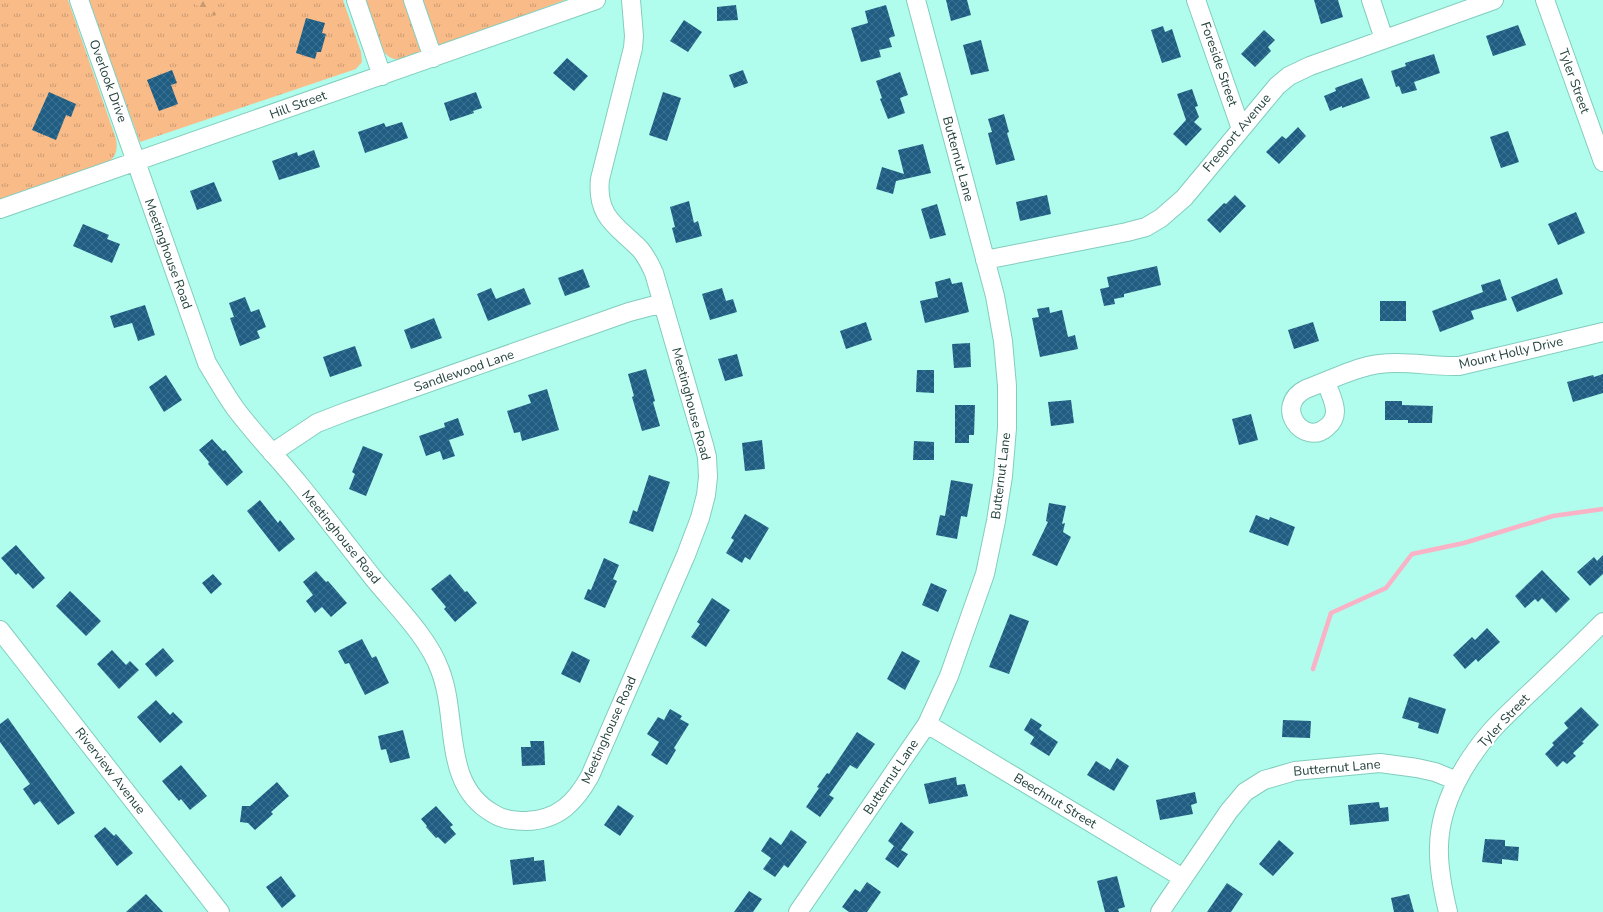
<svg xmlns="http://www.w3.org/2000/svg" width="1603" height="912" font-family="'Nunito Sans',sans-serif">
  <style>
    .grass { fill: url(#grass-tufts) }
    .forest { fill: url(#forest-firs) }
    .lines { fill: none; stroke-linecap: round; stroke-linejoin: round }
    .stream { stroke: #fab2c6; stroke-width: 4.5 }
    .building { fill: url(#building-cross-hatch) }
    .minor-casing { stroke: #82cdbe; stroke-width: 20 }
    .minor { stroke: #fff; stroke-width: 18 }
    .labels { text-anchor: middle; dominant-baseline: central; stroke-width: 4; stroke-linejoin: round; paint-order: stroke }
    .street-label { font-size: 13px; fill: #23423c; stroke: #fff }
  </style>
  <defs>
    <pattern id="grass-tufts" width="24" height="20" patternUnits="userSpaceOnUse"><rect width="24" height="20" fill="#f9bc89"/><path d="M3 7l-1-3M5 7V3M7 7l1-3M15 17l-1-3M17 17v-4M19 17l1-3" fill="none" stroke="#c99a71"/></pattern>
    <pattern id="forest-firs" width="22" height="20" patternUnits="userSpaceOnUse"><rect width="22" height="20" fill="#f9bc89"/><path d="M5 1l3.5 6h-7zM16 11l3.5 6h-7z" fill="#c99a71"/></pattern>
    <pattern id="building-cross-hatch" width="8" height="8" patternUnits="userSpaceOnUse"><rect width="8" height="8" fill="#205d83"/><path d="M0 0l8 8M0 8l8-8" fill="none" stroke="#3f7290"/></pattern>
  </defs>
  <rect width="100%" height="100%" fill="#b0fced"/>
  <path class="grass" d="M 0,0 L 68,0 L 116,139 C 118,150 116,158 106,163 L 0,200 Z
    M 88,0 L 343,0 L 361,52 L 362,62 L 356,69 L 140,142 Z
    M 364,0 L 565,0 L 402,60 C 395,60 389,58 385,53 C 376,44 368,13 364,0 Z"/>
  <path class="forest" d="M 188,0 L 215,0 L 221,12 L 214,16 Z"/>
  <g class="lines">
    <path class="stream" d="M 1313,669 L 1331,613 L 1386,588 L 1412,554 L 1464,543 L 1553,516 L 1603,509"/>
  </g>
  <path class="building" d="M 946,0 L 967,0 L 971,15 L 951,21 Z
    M 1314,0 L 1338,0 L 1343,17 L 1321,24 Z
    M 736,5 L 738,20 L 717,21 L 717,7 Z
    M 886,5 L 895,36 L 889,38 L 892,47 L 879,50 L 881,57 L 861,62 L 851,28 L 868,23 L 865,11 Z
    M 306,18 L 325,23 L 322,33 L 326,34 L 321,52 L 317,52 L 315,59 L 296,53 Z
    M 684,20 L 702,32 L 688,52 L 670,41 Z
    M 1518,25 L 1526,45 L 1493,56 L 1486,36 Z
    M 1163,26 L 1165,32 L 1172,29 L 1181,57 L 1162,63 L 1151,30 Z
    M 1264,30 L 1275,40 L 1268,47 L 1271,51 L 1255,67 L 1241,54 Z
    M 981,40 L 989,71 L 971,75 L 963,45 Z
    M 1434,54 L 1440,73 L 1414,82 L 1417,90 L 1402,94 L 1399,86 L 1396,87 L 1391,71 L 1406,66 L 1405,63 Z
    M 567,58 L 588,76 L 574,91 L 553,73 Z
    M 172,70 L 177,83 L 171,85 L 178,104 L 159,111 L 147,80 Z
    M 743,70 L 748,83 L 734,88 L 729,75 Z
    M 900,72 L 908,95 L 900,98 L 905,113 L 888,119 L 880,99 L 882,98 L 876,81 Z
    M 1362,78 L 1370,98 L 1342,108 L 1342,106 L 1330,111 L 1324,96 L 1336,91 L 1335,88 Z
    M 1192,89 L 1198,106 L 1195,107 L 1199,117 L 1194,122 L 1202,129 L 1186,146 L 1173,134 L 1186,120 L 1177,94 Z
    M 49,92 L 76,104 L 71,117 L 66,115 L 56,140 L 32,130 Z
    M 476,92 L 482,108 L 473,111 L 474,113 L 450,121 L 444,103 Z
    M 663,92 L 681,98 L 667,141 L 649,135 Z
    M 1004,114 L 1009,132 L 1007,133 L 1015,160 L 996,165 L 988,133 L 992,132 L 988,119 Z
    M 402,122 L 408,138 L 365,153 L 358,132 L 384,123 L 386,127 Z
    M 1298,127 L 1306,136 L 1279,164 L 1266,152 L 1282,136 L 1286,139 Z
    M 1508,131 L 1519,162 L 1501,168 L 1490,137 Z
    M 923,144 L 931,173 L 896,181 L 893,194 L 876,189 L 882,167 L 904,174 L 898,150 Z
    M 314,150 L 320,167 L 279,180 L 272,161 L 297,152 L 298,156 Z
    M 214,182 L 222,201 L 197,210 L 190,191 Z
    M 1047,195 L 1051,214 L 1020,221 L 1016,202 Z
    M 1235,195 L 1246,206 L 1220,233 L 1207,220 L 1224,203 L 1226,204 Z
    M 689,201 L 694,223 L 698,221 L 702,236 L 676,243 L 672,228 L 675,227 L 670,207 Z
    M 937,204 L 946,235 L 930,239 L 921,209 Z
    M 1576,212 L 1585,233 L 1558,245 L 1548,224 Z
    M 83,224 L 109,235 L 107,239 L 120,244 L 112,263 L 73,246 Z
    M 1157,266 L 1161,285 L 1124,294 L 1124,297 L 1114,299 L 1115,304 L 1104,306 L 1100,289 L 1109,287 L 1107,277 Z
    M 583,269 L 590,287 L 565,296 L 558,278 Z
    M 950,278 L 952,284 L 962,282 L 969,312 L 925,323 L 920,301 L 938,297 L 935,282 Z
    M 1557,278 L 1563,294 L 1517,312 L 1511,297 Z
    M 1500,279 L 1507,300 L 1471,311 L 1474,319 L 1440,332 L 1432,311 L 1483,292 L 1481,285 Z
    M 491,288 L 496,299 L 524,288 L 531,304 L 488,321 L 477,294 Z
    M 722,288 L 726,301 L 733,299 L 737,312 L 710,320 L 702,294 Z
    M 245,297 L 251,312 L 259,309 L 266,327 L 257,331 L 260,338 L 240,346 L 230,318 L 234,317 L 229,303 Z
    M 1380,301 L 1406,301 L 1406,321 L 1380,321 Z
    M 145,305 L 155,335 L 138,341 L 132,323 L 114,328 L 110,316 Z
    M 1049,307 L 1050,313 L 1062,310 L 1068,337 L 1075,335 L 1078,349 L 1040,357 L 1032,318 L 1039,317 L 1037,309 Z
    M 434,318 L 442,338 L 411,349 L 404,330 Z
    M 866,322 L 872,340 L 846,349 L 840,331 Z
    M 1313,322 L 1319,341 L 1294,349 L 1288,330 Z
    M 970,343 L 971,367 L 954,368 L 952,344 Z
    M 355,346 L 362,366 L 330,377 L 323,357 Z
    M 737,354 L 743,376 L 725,381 L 718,359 Z
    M 646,369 L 655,401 L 653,402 L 660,426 L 642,431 L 632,397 L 634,396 L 628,374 Z
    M 917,370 L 934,370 L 934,393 L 916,392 Z
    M 1603,374 L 1603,393 L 1573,402 L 1567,382 L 1593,375 L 1594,377 Z
    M 166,375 L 182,400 L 164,412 L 149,387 Z
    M 547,389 L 559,430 L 522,441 L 520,432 L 514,433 L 507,411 L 531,403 L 528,395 Z
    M 1071,400 L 1074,423 L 1051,426 L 1048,402 Z
    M 1385,401 L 1402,401 L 1402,405 L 1433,406 L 1432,423 L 1408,423 L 1408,420 L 1385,420 Z
    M 955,405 L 975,405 L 974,435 L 969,435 L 969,443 L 955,443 Z
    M 1251,414 L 1258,440 L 1239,445 L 1232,419 Z
    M 458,418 L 464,435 L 449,440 L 455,456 L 443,460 L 440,451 L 426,456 L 419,436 L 445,427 L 444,423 Z
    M 212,439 L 223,451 L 225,450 L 243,472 L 227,486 L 208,464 L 209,462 L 199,450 Z
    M 762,440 L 765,469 L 745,471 L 742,443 Z
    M 914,441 L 934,442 L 934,460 L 913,460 Z
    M 363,446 L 383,454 L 366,496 L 349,489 L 355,474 L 352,472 Z
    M 649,475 L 670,482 L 653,532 L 629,523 L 633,510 L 637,512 Z
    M 951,480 L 973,484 L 967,517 L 961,516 L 957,539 L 936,535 L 940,515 L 945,516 Z
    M 260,500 L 278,523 L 280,520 L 295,539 L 279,552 L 247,511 Z
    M 1049,503 L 1066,506 L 1062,524 L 1065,523 L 1063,532 L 1071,537 L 1057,566 L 1032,555 L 1048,522 L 1046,521 Z
    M 745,514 L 769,528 L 750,560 L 745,557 L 742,563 L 726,553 L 734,540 L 731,538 Z
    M 1256,515 L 1269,520 L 1270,517 L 1295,527 L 1288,546 L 1249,532 Z
    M 16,545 L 45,578 L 33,589 L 18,573 L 16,575 L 1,558 Z
    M 1603,555 L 1603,574 L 1590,586 L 1577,572 L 1594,557 L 1597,561 Z
    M 604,558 L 619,565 L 613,579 L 617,581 L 605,608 L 584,599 L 588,589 L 591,590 Z
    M 1542,570 L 1570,599 L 1556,613 L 1542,598 L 1538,602 L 1535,599 L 1525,608 L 1515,596 Z
    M 316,571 L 326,582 L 328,581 L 347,603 L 331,617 L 322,607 L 315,613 L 306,601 L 313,595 L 303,582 Z
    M 213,574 L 222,584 L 211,594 L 202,583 Z
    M 450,574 L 465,592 L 467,591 L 477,603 L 455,622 L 444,609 L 446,607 L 431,589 Z
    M 931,583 L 947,590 L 938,612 L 922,605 Z
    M 70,591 L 101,621 L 86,636 L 56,606 Z
    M 712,598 L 730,610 L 706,647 L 691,637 L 700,624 L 697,622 Z
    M 1010,614 L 1029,621 L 1009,674 L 989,667 Z
    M 1487,628 L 1500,642 L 1478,662 L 1476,659 L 1465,669 L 1453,655 L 1472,637 L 1475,640 Z
    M 362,639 L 372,658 L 376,656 L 389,683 L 365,695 L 349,663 L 345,664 L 338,651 Z
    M 163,648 L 174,661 L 156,677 L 145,664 Z
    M 112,650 L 126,665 L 130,661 L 139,670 L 119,689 L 97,664 Z
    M 572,651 L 590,660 L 580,683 L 561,674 Z
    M 902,651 L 920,661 L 905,690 L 887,679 Z
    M 1409,697 L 1446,709 L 1438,734 L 1418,728 L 1419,723 L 1402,718 Z
    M 156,700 L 170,715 L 173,712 L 183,722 L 160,743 L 137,717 Z
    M 1581,707 L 1599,725 L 1582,742 L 1584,743 L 1573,753 L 1576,756 L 1567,764 L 1563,761 L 1557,767 L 1545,754 L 1554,745 L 1552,743 L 1568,728 L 1564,723 Z
    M 670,709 L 682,716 L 680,719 L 689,724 L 674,748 L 676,750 L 667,765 L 651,755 L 659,742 L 647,734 L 658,717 L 664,720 Z
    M 8,718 L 75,813 L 58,825 L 40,801 L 34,805 L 23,789 L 30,784 L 0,742 L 0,724 Z
    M 1031,718 L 1042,725 L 1034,737 L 1024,730 Z
    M 1283,720 L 1311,721 L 1310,738 L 1282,737 Z
    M 1039,729 L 1058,742 L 1049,756 L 1030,744 Z
    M 403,730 L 410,758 L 390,763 L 386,749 L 381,750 L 378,736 Z
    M 857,732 L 875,744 L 857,769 L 850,765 L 829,795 L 834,798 L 820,817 L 806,807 L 819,788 L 817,787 L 827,773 L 829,774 Z
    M 530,741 L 544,741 L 545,765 L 522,766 L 521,747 L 531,747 Z
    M 1117,758 L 1129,766 L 1114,791 L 1087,775 L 1096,761 L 1110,770 Z
    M 181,765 L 207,796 L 190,810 L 181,799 L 179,801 L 162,781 Z
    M 956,777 L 957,785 L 965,784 L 968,796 L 929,804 L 924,784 Z
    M 277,782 L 289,796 L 271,812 L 273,814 L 255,830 L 248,823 L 240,822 L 242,806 L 250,806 Z
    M 1195,792 L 1197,803 L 1191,805 L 1193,814 L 1160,820 L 1156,800 Z
    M 1379,802 L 1380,808 L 1388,807 L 1389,821 L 1350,825 L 1348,805 Z
    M 618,805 L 634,816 L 620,836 L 604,825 Z
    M 436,806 L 453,825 L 450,827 L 456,834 L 445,844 L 438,837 L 436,838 L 426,827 L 427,826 L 421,819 Z
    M 901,822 L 914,832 L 901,850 L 908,854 L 898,868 L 885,859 L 894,846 L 888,841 Z
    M 105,827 L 114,836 L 116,834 L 133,853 L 117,866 L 94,836 Z
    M 791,830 L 807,842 L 788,868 L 784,865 L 775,877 L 763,869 L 771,858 L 761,851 L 770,837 L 781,845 Z
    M 1485,839 L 1505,840 L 1505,846 L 1519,847 L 1518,861 L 1502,859 L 1502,864 L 1482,862 Z
    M 1279,840 L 1294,853 L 1273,876 L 1259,864 Z
    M 534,857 L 534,861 L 544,860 L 546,881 L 513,885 L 510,860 Z
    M 281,876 L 296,896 L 282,908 L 266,887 Z
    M 1117,876 L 1125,907 L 1118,909 L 1119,912 L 1105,912 L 1097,881 Z
    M 867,882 L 881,892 L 867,912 L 849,912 L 842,907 L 855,889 L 860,892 Z
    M 1227,883 L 1243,894 L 1231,912 L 1207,912 Z
    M 749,891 L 762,899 L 753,912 L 734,912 Z
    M 146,894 L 163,912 L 126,912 Z
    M 1409,894 L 1414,912 L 1394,912 L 1391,898 Z"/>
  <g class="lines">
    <g class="minor-casing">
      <path id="minor" d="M 79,0 L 207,363 C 216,378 225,394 235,408 C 255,435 279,459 300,485 C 325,516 349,547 374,579 C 396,606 428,637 440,670 C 459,718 441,785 494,814 C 503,820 515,821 526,821 C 558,820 575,803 590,776 L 686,555 L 700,518 L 706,495 L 708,477 L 707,457 L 704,445 L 654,273 C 650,264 646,256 640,249 C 617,226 596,217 600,179 L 633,48 L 634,36 L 631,0
        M 356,0 L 382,76
        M 413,0 L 433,58
        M 1196,0 L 1241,129
        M 1371,0 L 1384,39
        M 1545,0 L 1603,162
        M 0,209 L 596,0
        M 985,260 L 1127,232 L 1146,227 L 1161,218 L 1184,198 L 1277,86 L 1289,76 L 1310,66 L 1494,0
        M 1326,382 C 1329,391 1335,402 1335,411 C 1335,417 1332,423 1327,427 C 1304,448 1272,406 1306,389 C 1328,381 1355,367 1379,364 C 1405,360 1432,367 1459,366 L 1603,332
        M 272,453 L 317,423 L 348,411 L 629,312 L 663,303
        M 0,630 L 220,912
        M 927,724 L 1183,878
        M 798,912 L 927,724 L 949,676 L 985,574 L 996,521 L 1003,476 L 1007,428 L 1007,386 L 1003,341 L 995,296 L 916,0
        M 1160,912 L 1229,811 L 1245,792 L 1264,780 L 1295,771 L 1380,763 L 1417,768 L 1435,772 L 1457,781
        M 1448,912 C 1443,891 1438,868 1439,846 C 1440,803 1465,761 1492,730 C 1506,715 1521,701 1536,687 C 1558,666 1581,644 1603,622"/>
    </g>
    <use href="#minor" class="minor"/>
  </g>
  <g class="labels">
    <g class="street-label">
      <text transform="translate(1219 64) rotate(71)">Foreside Street</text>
      <text transform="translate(108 81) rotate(70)">Overlook Drive</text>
      <text transform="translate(1574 81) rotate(70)">Tyler Street</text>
      <text transform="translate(298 105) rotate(-20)">Hill Street</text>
      <text transform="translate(1237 133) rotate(-50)">Freeport Avenue</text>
      <text transform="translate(958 159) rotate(75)">Butternut Lane</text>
      <text transform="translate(168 254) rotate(70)">Meetinghouse Road</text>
      <text transform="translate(1511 353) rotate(-13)">Mount Holly Drive</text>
      <text transform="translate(464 371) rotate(-19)">Sandlewood Lane</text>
      <text transform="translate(691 404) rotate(75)">Meetinghouse Road</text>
      <text transform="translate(1001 476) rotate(-83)">Butternut Lane</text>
      <text transform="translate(341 537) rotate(51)">Meetinghouse Road</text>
      <text transform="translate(1504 721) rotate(-47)">Tyler Street</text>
      <text transform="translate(609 730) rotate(-66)">Meetinghouse Road</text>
      <text transform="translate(1337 768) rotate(-5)">Butternut Lane</text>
      <text transform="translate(110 771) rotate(52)">Riverview Avenue</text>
      <text transform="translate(891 777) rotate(-56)">Butternut Lane</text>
      <text transform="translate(1055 801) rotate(31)">Beechnut Street</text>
    </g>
  </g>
</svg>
